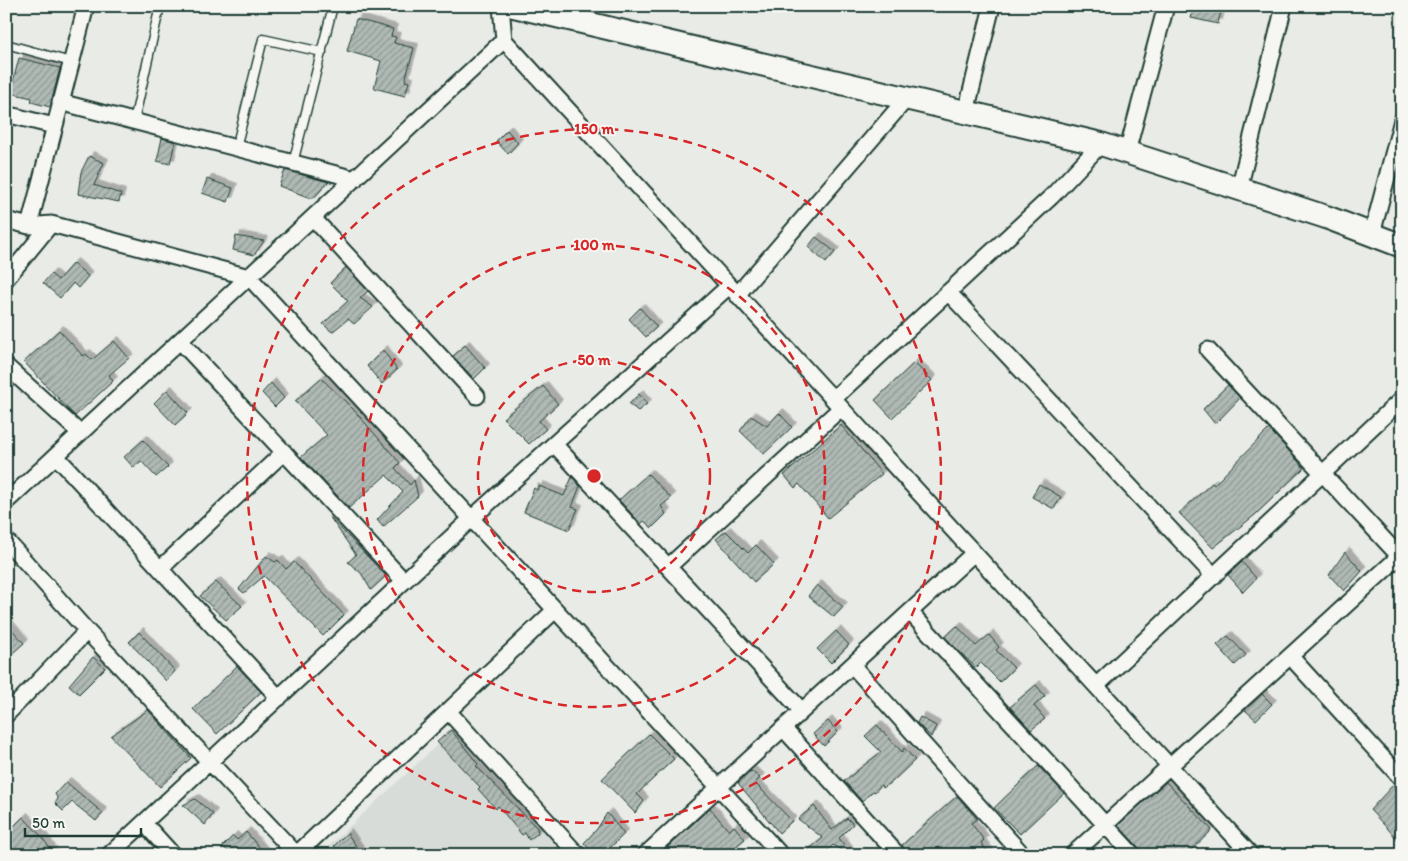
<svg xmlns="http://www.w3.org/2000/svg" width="1408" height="861" font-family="Itim,sans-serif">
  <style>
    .built { fill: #d8dcd8 }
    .building { fill: url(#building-hatch); stroke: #1f3d34; filter: url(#shadow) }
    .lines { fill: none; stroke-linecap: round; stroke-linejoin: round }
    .lane-casing { stroke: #1f3d34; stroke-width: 11 }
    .street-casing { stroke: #1f3d34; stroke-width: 19 }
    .primary-casing { stroke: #1f3d34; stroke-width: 26 }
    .lane { stroke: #f6f6f2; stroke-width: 8 }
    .street { stroke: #f6f6f2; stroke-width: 15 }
    .primary { stroke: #f6f6f2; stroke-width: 22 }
    .ring { fill: none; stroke: #d62828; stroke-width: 2.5; stroke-dasharray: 9 6 }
    .centre { fill: #d62828; stroke: #f6f6f2; stroke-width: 2.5 }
    .ring-label { font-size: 15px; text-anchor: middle; font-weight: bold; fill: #d62828; stroke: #f6f6f2; stroke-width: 4; stroke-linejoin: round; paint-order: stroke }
  </style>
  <defs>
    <pattern id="building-hatch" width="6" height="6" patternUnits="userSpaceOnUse" patternTransform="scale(1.25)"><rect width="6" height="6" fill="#b0bab5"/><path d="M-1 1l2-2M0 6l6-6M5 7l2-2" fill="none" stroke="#8f9894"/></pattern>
    <filter id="shadow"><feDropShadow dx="4.5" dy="-4.5" stdDeviation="0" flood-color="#0004"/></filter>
  </defs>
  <rect width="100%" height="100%" fill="#e9ebe7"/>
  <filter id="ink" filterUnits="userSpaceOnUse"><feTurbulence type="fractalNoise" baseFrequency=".02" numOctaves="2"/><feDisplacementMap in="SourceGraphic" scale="10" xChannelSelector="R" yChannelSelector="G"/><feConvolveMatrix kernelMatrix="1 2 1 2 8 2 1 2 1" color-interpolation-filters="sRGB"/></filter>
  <g filter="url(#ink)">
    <path class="built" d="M 451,732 L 566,855 L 323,855 L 321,853 Z"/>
    <path class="building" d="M 1194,6 L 1222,6 L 1218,24 L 1191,18 Z
      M 356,19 L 393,29 L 391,36 L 396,37 L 394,43 L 414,48 L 405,81 L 409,82 L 405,96 L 374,88 L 381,61 L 347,51 Z
      M 19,58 L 60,68 L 50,107 L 31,102 L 32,98 L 10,93 Z
      M 507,130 L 518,143 L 508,154 L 496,141 Z
      M 162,138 L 175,142 L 170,164 L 157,161 Z
      M 89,156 L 104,163 L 94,185 L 121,194 L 119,202 L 78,194 L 81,172 Z
      M 285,170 L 328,182 L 313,199 L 279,186 Z
      M 207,179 L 233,188 L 228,202 L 202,193 Z
      M 236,236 L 264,241 L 254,255 L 233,250 Z
      M 816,237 L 835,252 L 826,263 L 808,247 Z
      M 73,263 L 88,276 L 78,288 L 73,283 L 60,298 L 43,283 L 51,274 L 58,280 Z
      M 346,267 L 368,291 L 360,298 L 373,307 L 354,324 L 348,319 L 332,332 L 323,324 L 348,301 L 330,283 Z
      M 640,308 L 657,327 L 646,337 L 629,319 Z
      M 59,330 L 83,356 L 86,354 L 92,360 L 114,341 L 129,358 L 109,375 L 113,381 L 75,416 L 24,362 Z
      M 465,345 L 485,368 L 474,379 L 453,356 Z
      M 383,350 L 397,370 L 382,384 L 367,366 Z
      M 914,363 L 932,380 L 892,418 L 875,400 Z
      M 321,378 L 353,409 L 400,463 L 395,468 L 410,485 L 414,480 L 418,496 L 383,527 L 377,520 L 403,492 L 386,475 L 349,508 L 301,457 L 327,435 L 295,401 Z
      M 271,383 L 284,398 L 275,407 L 262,393 Z
      M 1228,385 L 1240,398 L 1215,424 L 1203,409 Z
      M 543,386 L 558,404 L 539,421 L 546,429 L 529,444 L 503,418 Z
      M 167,390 L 188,413 L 175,425 L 154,403 Z
      M 639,394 L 647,404 L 638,411 L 629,404 Z
      M 779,413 L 792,427 L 764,454 L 740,431 L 751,416 L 767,426 Z
      M 841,425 L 882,474 L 828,518 L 799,484 L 795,488 L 784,475 Z
      M 1269,429 L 1304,468 L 1255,515 L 1213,548 L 1179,513 L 1212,483 L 1214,485 Z
      M 143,440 L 168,467 L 156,477 L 141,461 L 134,468 L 124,457 Z
      M 648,474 L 671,498 L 661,506 L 666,514 L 652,528 L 644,521 L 641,524 L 619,500 Z
      M 572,477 L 580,486 L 572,507 L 578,509 L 569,530 L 524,512 L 534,488 L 537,490 L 539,486 L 564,496 Z
      M 1039,484 L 1061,497 L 1054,509 L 1032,497 Z
      M 329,516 L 386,576 L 371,590 L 361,573 L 348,562 L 356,555 Z
      M 726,531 L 748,553 L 756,545 L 774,564 L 754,582 L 716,539 Z
      M 1345,552 L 1362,571 L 1344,591 L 1329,575 Z
      M 266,556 L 275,562 L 278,560 L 286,569 L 294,562 L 344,615 L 323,636 L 264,576 L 244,593 L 239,589 Z
      M 1242,562 L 1256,578 L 1243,592 L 1228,575 Z
      M 216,582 L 242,606 L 226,620 L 200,596 Z
      M 817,585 L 843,607 L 834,617 L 808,596 Z
      M 6,623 L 24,643 L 6,659 Z
      M 957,626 L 976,646 L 989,635 L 999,647 L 996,650 L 1014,668 L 1000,682 L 981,663 L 976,668 L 945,637 Z
      M 836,631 L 849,645 L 831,663 L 817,649 Z
      M 139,632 L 175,671 L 166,681 L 129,642 Z
      M 1228,636 L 1246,655 L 1235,665 L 1217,645 Z
      M 93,657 L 105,668 L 79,694 L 69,685 Z
      M 237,666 L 261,692 L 217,734 L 193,709 Z
      M 1036,685 L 1045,696 L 1034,706 L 1045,719 L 1031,730 L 1010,707 Z
      M 1262,694 L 1272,704 L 1256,720 L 1245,710 Z
      M 148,710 L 191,758 L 160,787 L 111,736 Z
      M 920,717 L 936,726 L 931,737 L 917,723 Z
      M 828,721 L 838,732 L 824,746 L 813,734 Z
      M 877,725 L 902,752 L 904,748 L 915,760 L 891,783 L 883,788 L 881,785 L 875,792 L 873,791 L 862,801 L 844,781 L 881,752 L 865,736 Z
      M 451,730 L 478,764 L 476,766 L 537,828 L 538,833 L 529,840 L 525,833 L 522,835 L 498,806 L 496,809 L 478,789 L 480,787 L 437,742 Z
      M 649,734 L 674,759 L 637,794 L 644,801 L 635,813 L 602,779 Z
      M 1038,766 L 1064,793 L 1020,834 L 994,808 Z
      M 751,771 L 760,778 L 755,783 L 792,821 L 779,833 L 738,783 Z
      M 66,782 L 103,813 L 96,821 L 72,802 L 63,811 L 55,803 L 58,799 L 55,794 Z
      M 1166,782 L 1212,830 L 1186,855 L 1142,855 L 1140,849 L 1118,825 Z
      M 1393,785 L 1402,795 L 1402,844 L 1370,810 Z
      M 957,796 L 977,819 L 971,823 L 984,840 L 981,843 L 990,855 L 907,855 L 902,845 Z
      M 195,799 L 213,814 L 205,825 L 183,805 Z
      M 814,806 L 832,830 L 847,818 L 853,824 L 839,838 L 850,853 L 849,855 L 833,845 L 823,855 L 802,855 L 823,838 L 798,819 Z
      M 710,808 L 729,831 L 734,826 L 745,839 L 726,855 L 659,855 Z
      M 607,813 L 624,834 L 603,855 L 594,855 L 584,843 L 597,829 Z
      M 23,817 L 42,837 L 54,855 L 15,855 L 7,849 L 12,844 L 6,834 Z
      M 246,832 L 266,855 L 251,855 L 246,850 L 241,855 L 231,855 L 223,846 L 233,836 L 237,840 Z
      M 347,833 L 362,855 L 341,855 L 334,846 Z"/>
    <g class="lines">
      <g class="lane-casing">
        <path id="lane" d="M 6,44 L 71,62
          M 134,121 L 160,6
          M 236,148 L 263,39 L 322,52
          M 293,163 L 333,6"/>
      </g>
      <g class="street-casing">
        <path id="street" d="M 501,6 L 504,40 L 1251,855
          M 60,102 L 355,179
          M 966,112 L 992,6
          M 6,114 L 54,126
          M 1127,152 L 1166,6
          M 1239,189 L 1284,6
          M 313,218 L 477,396
          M 6,220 L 29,226 L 51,224 L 249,277 L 781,855
          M 29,226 L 86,6
          M 1372,234 L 1402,120
          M 6,279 L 51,224
          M 948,292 L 1214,576
          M 737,295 L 907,98
          M 180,341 L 404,581
          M 1208,350 L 1402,559
          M 6,366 L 80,433
          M 833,399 L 1052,196 L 1101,144
          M 554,444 L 802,711
          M 56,456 L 279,698
          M 6,502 L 504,40
          M 6,540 L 87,631 L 297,855
          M 668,567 L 841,408
          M 160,569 L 284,452
          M 910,612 L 1133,855
          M 1290,656 L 1402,779
          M 852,665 L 1023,855
          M 1096,686 L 1402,399
          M 448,711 L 578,855
          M 6,715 L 87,631
          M 783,728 L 898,855
          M 144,823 L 173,855
          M 297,854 L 555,610
          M 109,855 L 471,519 L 729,286
          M 645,855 L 974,553
          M 1072,855 L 1402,554"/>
      </g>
      <g class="primary-casing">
        <path id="primary" d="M 514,6 L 1101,144 L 1326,217 L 1402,246"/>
      </g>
      <use href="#lane" class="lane"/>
      <use href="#street" class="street"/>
      <use href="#primary" class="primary"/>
    </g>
  </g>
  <g class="ring">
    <circle cx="594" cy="476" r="116"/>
    <circle cx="594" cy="476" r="231"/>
    <circle cx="594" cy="476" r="347"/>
  </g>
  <circle cx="594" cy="476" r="8" class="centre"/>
  <g class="ring-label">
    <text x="594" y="134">150 m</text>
    <text x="594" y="250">100 m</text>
    <text x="594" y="365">50 m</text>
  </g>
  <rect width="1408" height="861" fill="none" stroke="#f6f6f2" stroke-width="25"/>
  <rect x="12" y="12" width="1383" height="836" fill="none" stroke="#1f3d34" stroke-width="2" filter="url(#ink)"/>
  <path d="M25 828v8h116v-8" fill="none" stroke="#1f3d34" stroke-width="2.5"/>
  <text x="32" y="828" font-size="15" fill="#1f3d34" stroke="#f6f6f2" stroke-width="4" paint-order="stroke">50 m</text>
</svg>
